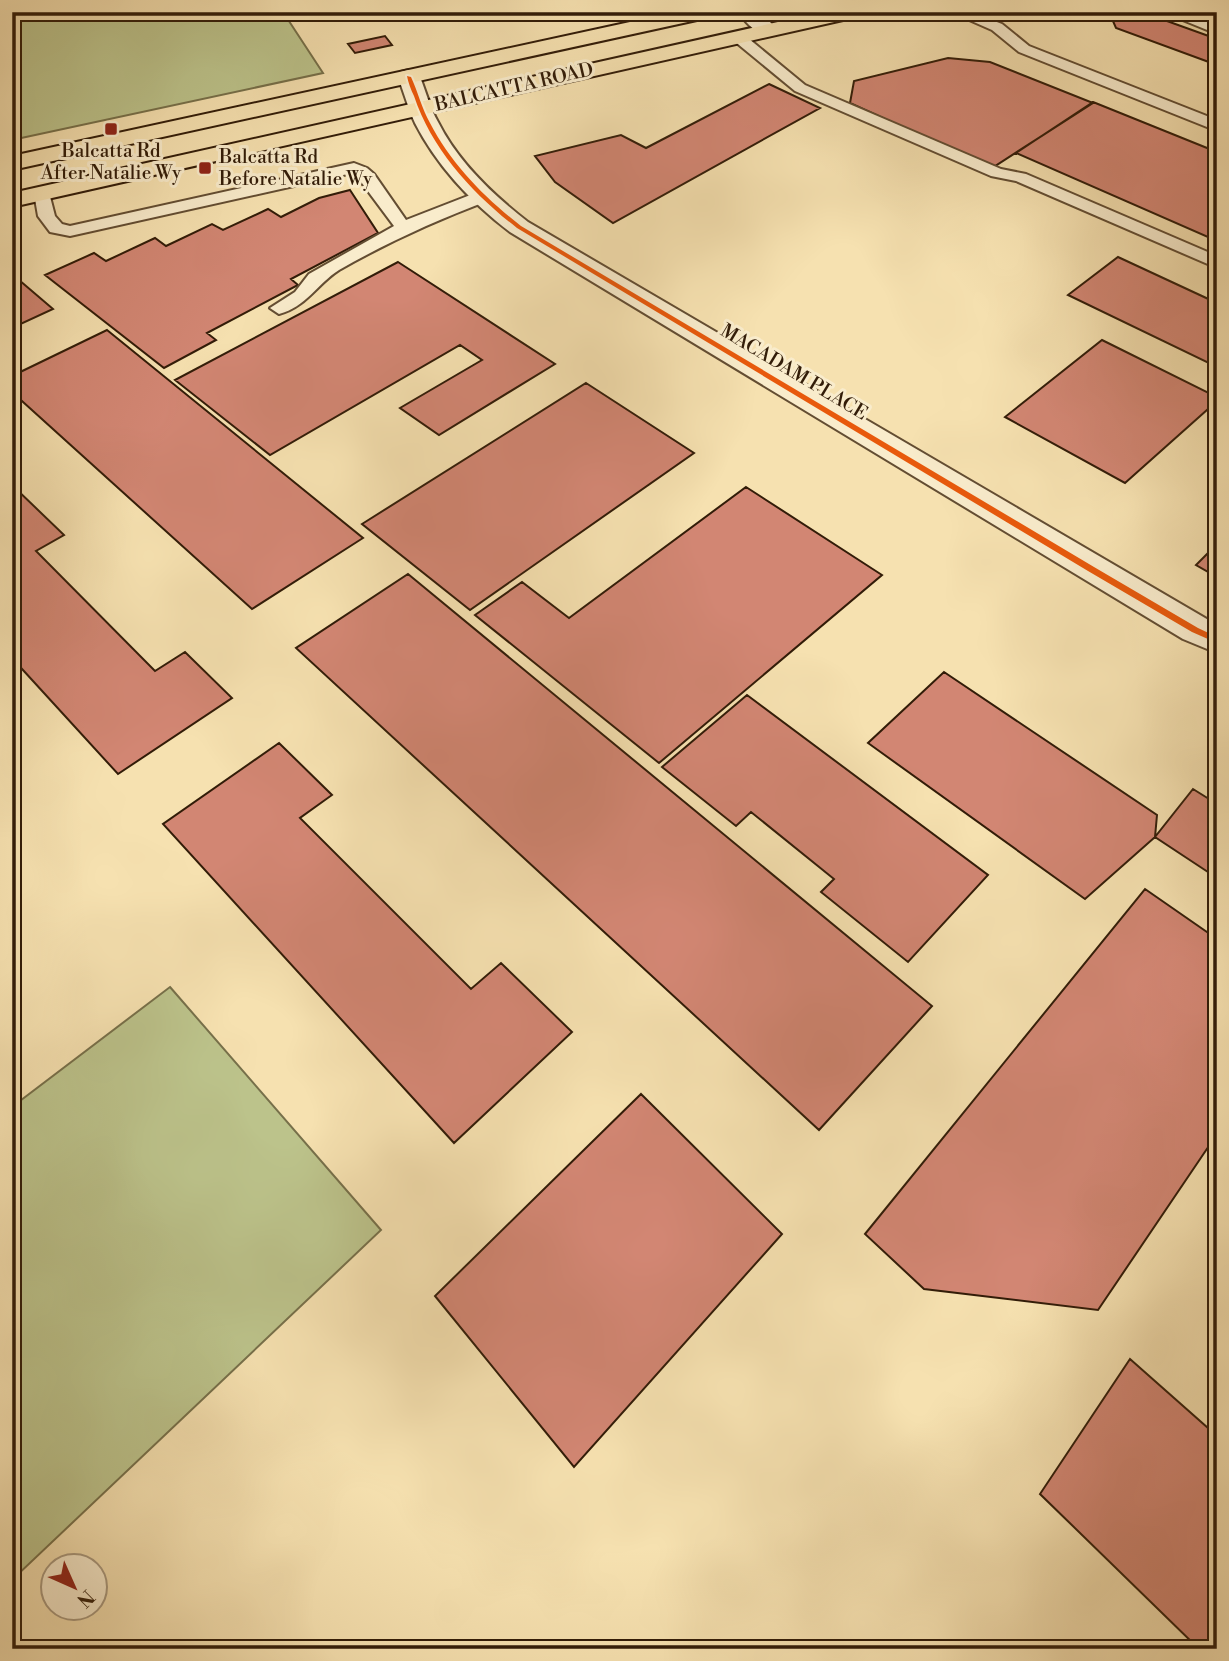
<svg xmlns="http://www.w3.org/2000/svg" width="1229" height="1661" font-family="'Libre Bodoni',serif">
  <style>
    .green { fill: #bcc38b; stroke: #77704a; stroke-width: 2 }
    .building { fill: #d28673; stroke: #321c08; stroke-width: 2 }
    .lines { fill: none; stroke-linecap: round; stroke-linejoin: round }
    .lane-casing { stroke: #634d32; stroke-width: 4 }
    .street-casing { stroke: #634d32; stroke-width: 4 }
    .primary-casing { stroke: #321c08; stroke-width: 4 }
    .lane { fill: #f9eccc; fill-rule: evenodd }
    .street { fill: #f9eccc; fill-rule: evenodd }
    .primary { fill: #f6e1b0; fill-rule: evenodd }
    .cycleway-casing { stroke: #f9eccc; stroke-width: 4 }
    .cycleway { fill: #e8590c; fill-rule: evenodd }
    .poi-dot { fill: #8f2418; stroke: #f9eccc; stroke-width: 2.5 }
    .labels { text-anchor: middle; dominant-baseline: central; stroke-width: 6; stroke-linejoin: round; paint-order: stroke }
    .far-street-label { font-size: 19px; fill: #321c08; stroke: #f9eccc }
    .far-poi-label { font-size: 19px; fill: #321c08; stroke: #f9eccc }
  </style>
  <rect width="100%" height="100%" fill="#f6e1b0"/>
  <filter id="stains"><feTurbulence type="fractalNoise" baseFrequency=".00286" numOctaves="4"/><feColorMatrix values="0 0 0 0 .2 0 0 0 0 .09 0 0 0 0 .02 0 0 0 .5 -.17"/></filter>
  <radialGradient id="worn" r=".72"><stop offset=".6" stop-color="#630" stop-opacity="0"/><stop offset="1" stop-color="#630" stop-opacity=".3"/></radialGradient>
  <path class="green" d="M 12,12 L 283,12 L 323,73 L 12,140 Z
    M 170,987 L 381,1230 L 12,1580 L 12,1107 Z"/>
  <path class="building" d="M 1109,12 L 1142,12 L 1217,39 L 1217,65 L 1116,28 Z
    M 1188,12 L 1217,12 L 1217,23 Z
    M 385,36 L 392,45 L 355,53 L 348,44 Z
    M 948,58 L 990,62 L 1093,103 L 992,168 L 850,103 L 854,81 Z
    M 769,84 L 820,108 L 613,223 L 555,182 L 535,156 L 621,135 L 646,148 Z
    M 1093,102 L 1217,152 L 1217,241 L 1016,153 Z
    M 350,190 L 378,233 L 291,279 L 298,285 L 207,333 L 216,340 L 164,368 L 45,275 L 94,253 L 106,261 L 155,238 L 166,246 L 212,224 L 223,230 L 268,209 L 281,217 L 319,198 Z
    M 1118,257 L 1217,303 L 1217,367 L 1068,295 Z
    M 398,262 L 555,364 L 439,435 L 400,408 L 482,360 L 460,345 L 270,455 L 175,380 Z
    M 12,274 L 53,309 L 12,328 Z
    M 107,330 L 363,538 L 252,609 L 12,392 L 12,376 Z
    M 1102,340 L 1217,397 L 1217,401 L 1125,483 L 1005,417 Z
    M 586,383 L 694,453 L 470,610 L 362,524 Z
    M 12,485 L 64,535 L 36,551 L 155,671 L 185,652 L 232,698 L 118,774 L 12,658 Z
    M 746,487 L 882,575 L 659,763 L 475,615 L 522,582 L 569,618 Z
    M 1217,544 L 1217,577 L 1196,565 Z
    M 408,574 L 932,1006 L 819,1130 L 296,648 Z
    M 944,672 L 1157,815 L 1155,837 L 1085,899 L 868,743 Z
    M 747,695 L 988,875 L 908,962 L 821,892 L 834,879 L 751,812 L 736,826 L 662,767 Z
    M 279,743 L 332,795 L 300,818 L 471,989 L 501,963 L 572,1032 L 454,1143 L 163,824 Z
    M 1193,789 L 1217,804 L 1217,878 L 1155,837 Z
    M 1145,889 L 1217,939 L 1217,1134 L 1098,1310 L 924,1289 L 865,1234 Z
    M 641,1094 L 782,1234 L 574,1467 L 435,1296 Z
    M 1130,1359 L 1217,1436 L 1217,1649 L 1199,1649 L 1040,1494 Z"/>
  <g class="lines">
    <g class="lane-casing">
      <path id="lane" d="M 951,12 L 971,12 L 1002,24 L 1029,46 L 1217,120 L 1217,131 L 1019,52 L 992,30 Z
        M 1163,12 L 1183,12 L 1217,25 L 1217,34 Z
        M 738,33 L 743,34 L 805,85 L 1001,169 L 1026,174 L 1217,256 L 1217,268 L 1016,181 L 991,176 L 795,91 L 733,40 L 731,37 Z
        M 354,163 L 367,168 L 374,174 L 406,220 L 478,192 L 490,192 L 492,196 L 490,200 C 437,220 388,242 339,270 C 317,284 306,307 279,314 L 270,308 L 295,292 L 309,274 L 394,226 L 356,175 L 352,173 L 70,236 L 50,232 L 38,216 L 34,193 L 42,188 L 48,189 L 55,216 L 62,224 L 70,226 Z"/>
    </g>
    <g class="street-casing">
      <path id="street" d="M 738,12 L 760,12 L 778,30 L 775,34 C 759,38 747,24 738,12 Z
        M 409,70 L 417,72 L 420,77 C 426,92 430,108 438,122 C 458,162 493,195 528,222 L 1217,625 L 1217,653 L 1183,639 L 510,232 C 472,203 437,166 415,123 C 408,108 404,92 398,77 L 401,72 Z"/>
    </g>
    <g class="primary-casing">
      <path id="primary" d="M 676,12 L 716,12 L 713,16 L 706,18 L 12,170 L 12,156 Z
        M 823,12 L 862,12 L 859,16 L 852,18 L 12,207 L 12,193 Z"/>
    </g>
    <use href="#lane" class="lane"/>
    <use href="#street" class="street"/>
    <use href="#primary" class="primary"/>
    <g class="cycleway-casing">
      <path id="cycleway" d="M 407,76 L 411,77 C 418,92 422,109 430,123 C 451,164 485,198 521,226 L 1094,567 L 1198,628 L 1217,637 L 1217,643 L 1192,632 L 1088,571 L 517,228 C 473,194 432,150 414,96 C 411,90 408,82 407,76 Z"/>
    </g>
    <use href="#cycleway" class="cycleway"/>
  </g>
  <g class="poi-dot">
    <rect x="104" y="122" width="14" height="14" rx="3.5"/>
    <rect x="198" y="161" width="14" height="14" rx="3.5"/>
  </g>
  <g class="labels">
    <g class="far-street-label">
      <text transform="translate(514 87) rotate(-13)">BALCATTA ROAD</text>
      <text transform="translate(794 372) rotate(31)">MACADAM PLACE</text>
    </g>
    <g class="far-poi-label">
      <text x="111" y="151">Balcatta Rd<tspan x="111" dy="22">After Natalie Wy</tspan></text>
      <text x="219" y="157" text-anchor="start">Balcatta Rd<tspan x="219" dy="22">Before Natalie Wy</tspan></text>
    </g>
  </g>
  <rect width="1229" height="1661" fill="none" stroke="#f6e1b0" stroke-width="42"/>
  <rect x="14" y="14" width="1201" height="1633" fill="none" stroke="#321c08" stroke-width="3.5"/>
  <rect x="21" y="21" width="1187" height="1619" fill="none" stroke="#321c08" stroke-width="2"/>
  <g transform="translate(74 1587) rotate(135)"><circle r="33" fill="#f9eccc" stroke="#a9997e" stroke-width="2"/>
  <path d="M0-5L12 26L0 18L-12 26Z" fill="#8f2418"/>
  <text y="-10" font-size="19" font-weight="bold" text-anchor="middle" fill="#321c08">N</text>
  </g>
  <rect width="100%" height="100%" filter="url(#stains)"/>
  <rect width="100%" height="100%" fill="url(#worn)"/>
</svg>
